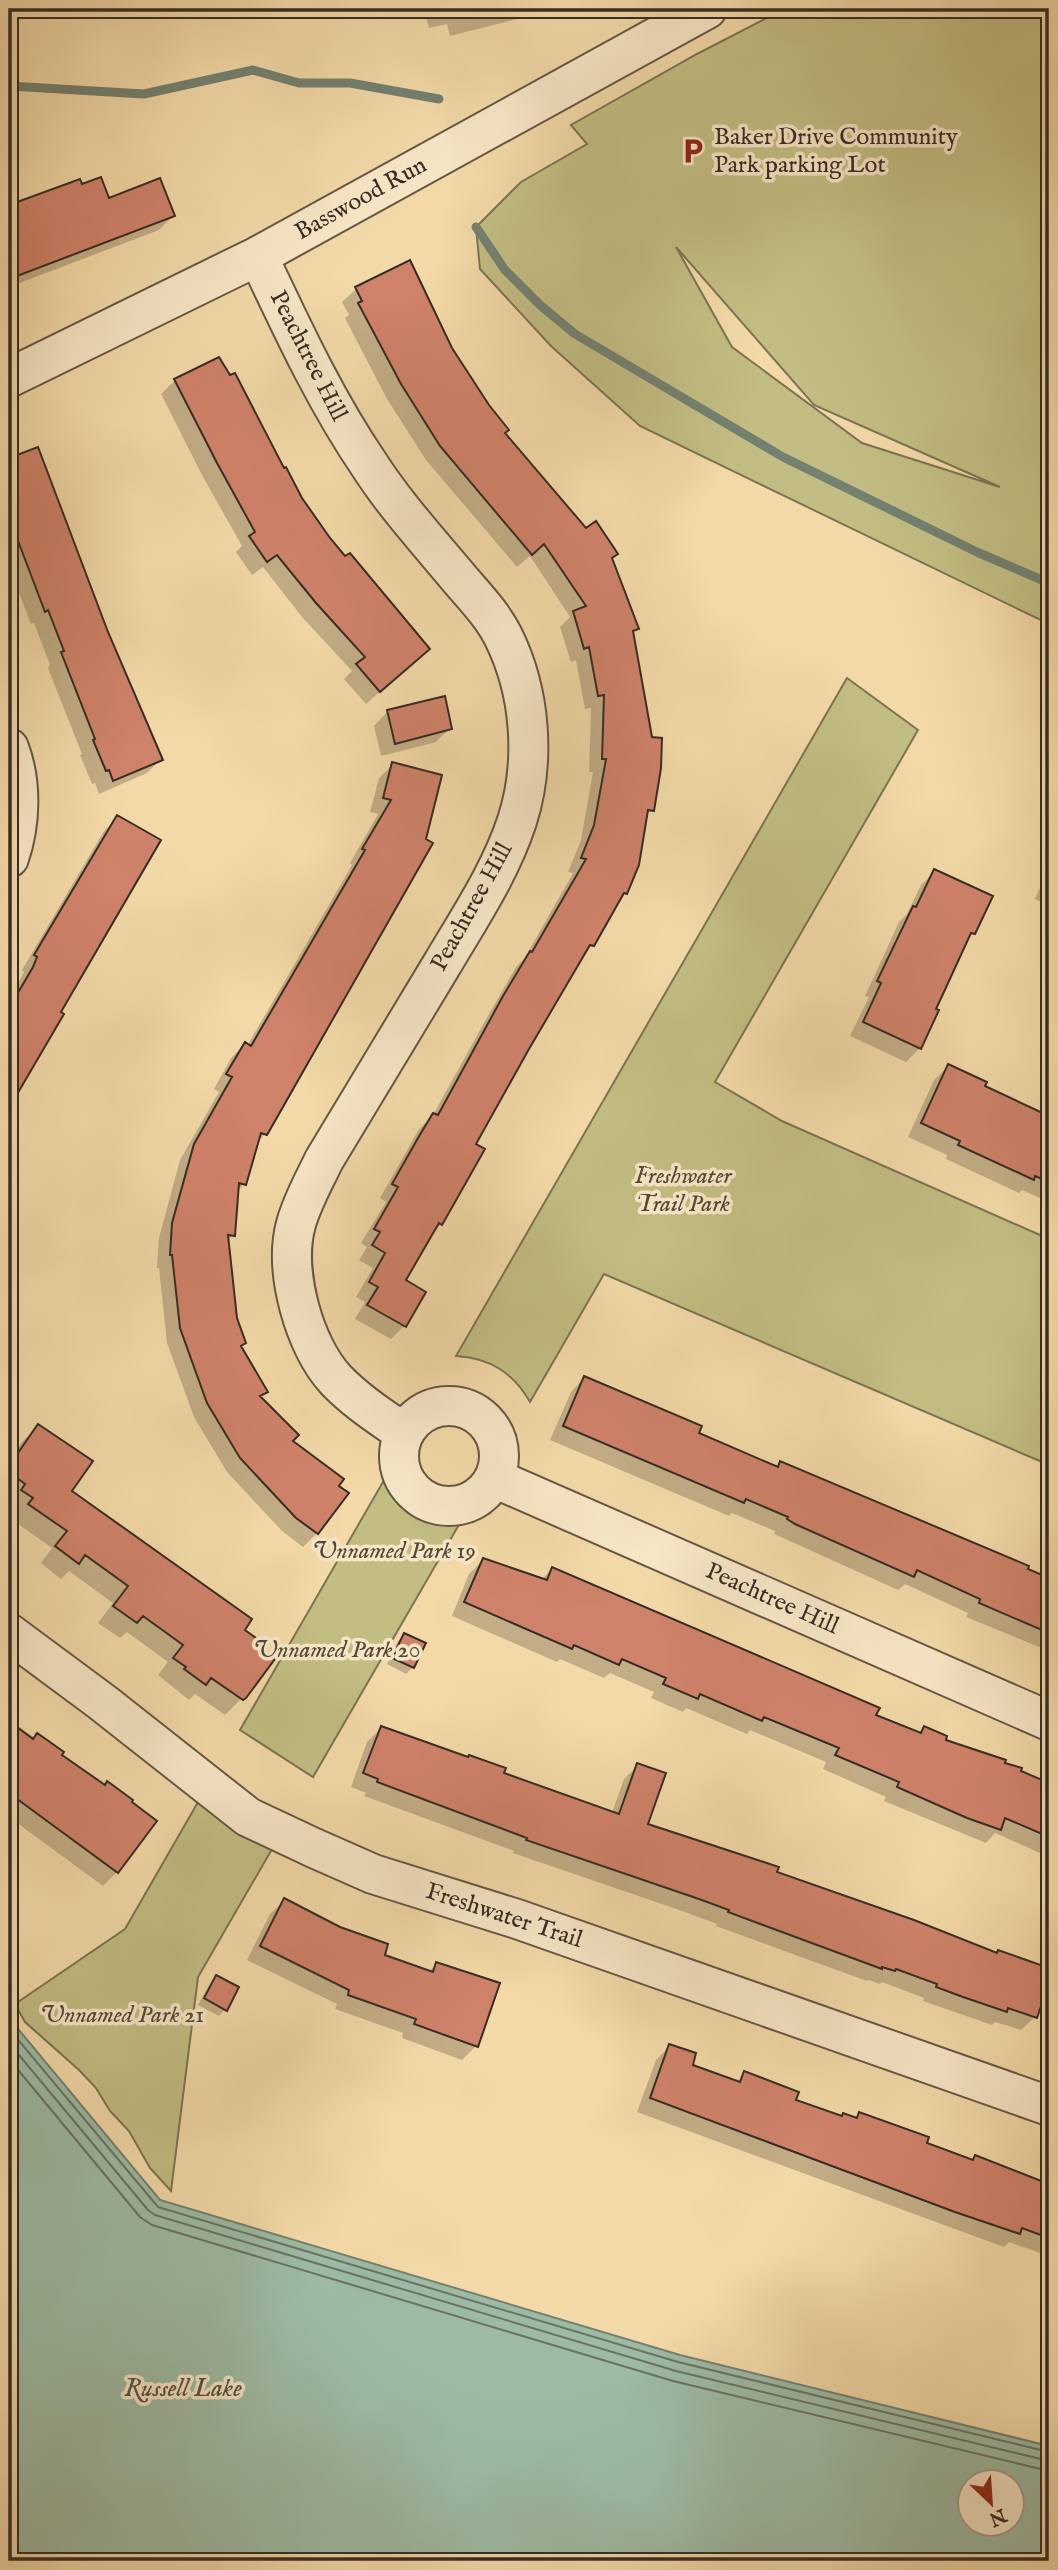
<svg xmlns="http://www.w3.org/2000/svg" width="1058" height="2570" font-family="'IM FELL English',serif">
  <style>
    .green { fill: #c2bd83; stroke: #7c7454; stroke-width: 2; fill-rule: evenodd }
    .water { fill: #9cbaa4; stroke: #748171; stroke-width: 2; fill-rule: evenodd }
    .shadow { fill: #0003 }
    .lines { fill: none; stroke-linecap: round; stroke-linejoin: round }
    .shore { stroke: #6a7364; stroke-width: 2 }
    .stream { stroke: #748171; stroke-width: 9 }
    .building { fill: #cf826a; stroke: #372c24; stroke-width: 2 }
    .minor-casing { stroke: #665745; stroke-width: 42 }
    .minor { stroke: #f7e6c6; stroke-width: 38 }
    .labels { text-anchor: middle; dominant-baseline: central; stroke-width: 7; stroke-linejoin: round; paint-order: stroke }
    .poi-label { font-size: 24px; fill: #372c24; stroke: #f7e6c6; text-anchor: start }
    .street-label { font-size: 24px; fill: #372c24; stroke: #f7e6c6 }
    .park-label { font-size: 24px; font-style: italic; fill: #534937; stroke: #f7e6c6 }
    .water-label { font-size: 26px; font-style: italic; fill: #505044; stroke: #f7e6c6 }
  </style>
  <rect width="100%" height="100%" fill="#f3d9a8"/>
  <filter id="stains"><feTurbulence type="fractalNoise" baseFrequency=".00286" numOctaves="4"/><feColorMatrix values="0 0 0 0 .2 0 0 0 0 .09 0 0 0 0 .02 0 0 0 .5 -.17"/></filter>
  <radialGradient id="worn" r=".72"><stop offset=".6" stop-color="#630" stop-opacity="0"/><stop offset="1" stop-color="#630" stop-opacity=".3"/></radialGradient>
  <path class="green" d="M 784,9 L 1049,9 L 1049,624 L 640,426 L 551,346 L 480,269 L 476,227 L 521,182 L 587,144 L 571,125 L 697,54 ZM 676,247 L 814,405 L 1000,487 L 862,443 L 732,347 Z
    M 847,678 L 918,730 L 715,1082 L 782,1121 L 1049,1239 L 1049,1465 L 604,1274 L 530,1402 C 513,1372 489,1358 456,1356 Z
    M 387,1475 C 410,1505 426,1514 464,1516 L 313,1777 L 240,1730 Z
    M 205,1790 L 279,1837 L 198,1977 L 171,2191 L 150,2168 L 129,2131 L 110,2111 L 96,2088 L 79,2070 L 25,2022 L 15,2004 L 125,1929 Z"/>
  <path class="water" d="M 9,2018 L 160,2200 L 680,2355 L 1049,2446 L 1049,2561 L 9,2561 ZM 970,2482 L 1012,2482 L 1012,2524 L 970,2524 Z"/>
  <path class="shadow" d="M 424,9 L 556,9 L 450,36 L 447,24 L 429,28 Z
    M 79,181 L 81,186 L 108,200 L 173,216 L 159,230 L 9,287 L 9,208 Z
    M 356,289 L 450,348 L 503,433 L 610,559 L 637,628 L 632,633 L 652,810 L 645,816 L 625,893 L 617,902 L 592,945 L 582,955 L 474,1145 L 483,1150 L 441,1224 L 430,1235 L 403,1281 L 405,1325 L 391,1339 L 355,1319 L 365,1302 L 356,1297 L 373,1268 L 359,1260 L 367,1247 L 361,1243 L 386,1202 L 380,1198 L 405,1154 L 419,1129 L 433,1115 L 490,1012 L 516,967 L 524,959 L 573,873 L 568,872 L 581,840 L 593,772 L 589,772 L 591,708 L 585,709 L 576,660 L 571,662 L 560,627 L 570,617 L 530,556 L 517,567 L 426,460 L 387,399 L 345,318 L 349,315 L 342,302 Z
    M 175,380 L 283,471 L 329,539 L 428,649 L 366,704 L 344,679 L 352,671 L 302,617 L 263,567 L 252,575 L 236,552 L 242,546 L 203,477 L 161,394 Z
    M 37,449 L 106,633 L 161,759 L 147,773 L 99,794 L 95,783 L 92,784 L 80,755 L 82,754 L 48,668 L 50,665 L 34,623 L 31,624 L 9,567 L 9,460 Z
    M 387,712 L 450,728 L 436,742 L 381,756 L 374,726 Z
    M 393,764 L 440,776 L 265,1134 L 256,1144 L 244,1184 L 237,1192 L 233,1235 L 227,1241 L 240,1347 L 265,1391 L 259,1398 L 291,1442 L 337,1487 L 317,1533 L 303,1547 L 282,1531 L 227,1472 L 194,1417 L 167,1343 L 159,1268 L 157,1268 L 159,1238 L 180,1160 L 219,1092 L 214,1089 L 231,1058 L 245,1044 L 247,1046 L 352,865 L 350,863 L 378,814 L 370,812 L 379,778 Z
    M 118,817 L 58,1013 L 61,1015 L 9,1105 L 9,1001 L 24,972 L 22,970 L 104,831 Z
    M 1049,867 L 1049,906 L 1035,899 Z
    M 935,871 L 973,933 L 966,941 L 934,1010 L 920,1048 L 906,1062 L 850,1036 L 869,997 L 865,996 L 899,922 L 907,914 L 921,885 Z
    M 948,1067 L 983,1087 L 1049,1116 L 1049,1202 L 1022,1190 L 1019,1193 L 946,1159 L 947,1155 L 908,1137 L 934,1080 Z
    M 584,1378 L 696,1434 L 776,1468 L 781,1463 L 911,1516 L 1027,1567 L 1025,1570 L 1049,1580 L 1049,1651 L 966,1617 L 968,1613 L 905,1584 L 898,1590 L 781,1537 L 774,1534 L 775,1531 L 732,1513 L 729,1516 L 550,1440 L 571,1392 Z
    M 38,1426 L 70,1492 L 242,1630 L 257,1648 L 272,1659 L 241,1699 L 225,1715 L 195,1694 L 189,1700 L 158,1675 L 168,1662 L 127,1632 L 120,1638 L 98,1623 L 113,1603 L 69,1571 L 61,1579 L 41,1563 L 52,1548 L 14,1521 L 18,1515 L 9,1509 L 9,1461 L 22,1442 Z
    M 483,1560 L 541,1580 L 552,1569 L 874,1715 L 918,1734 L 924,1728 L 943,1741 L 1003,1764 L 1049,1785 L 1049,1857 L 995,1833 L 986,1843 L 884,1801 L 886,1797 L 823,1769 L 826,1762 L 750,1730 L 747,1734 L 686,1708 L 683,1712 L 651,1698 L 654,1692 L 610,1673 L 604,1678 L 560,1659 L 557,1662 L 452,1616 L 469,1574 Z
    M 405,1635 L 413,1667 L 406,1674 L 387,1664 L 398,1641 Z
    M 9,1720 L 60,1755 L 117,1872 L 103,1886 L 9,1817 Z
    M 381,1728 L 612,1813 L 624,1779 L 638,1765 L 646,1825 L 996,1954 L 998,1952 L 1049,1970 L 1049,1977 L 1035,2017 L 1021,2030 L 995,2022 L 992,2025 L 923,2001 L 924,1998 L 882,1982 L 880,1984 L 868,1980 L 867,1981 L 716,1926 L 717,1924 L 685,1912 L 513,1853 L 514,1851 L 364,1796 L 366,1793 L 351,1787 L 367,1742 Z
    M 284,1901 L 339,1928 L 382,1956 L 428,1972 L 437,1964 L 476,2046 L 462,2060 L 402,2038 L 403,2033 L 335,2009 L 337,2004 L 247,1960 L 270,1914 Z
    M 217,1977 L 225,2009 L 219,2016 L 198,2005 L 210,1984 Z
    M 670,2046 L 690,2066 L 736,2083 L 745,2074 L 794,2101 L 841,2118 L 855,2119 L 860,2114 L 925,2144 L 971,2161 L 975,2157 L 1049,2186 L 1049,2256 L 1009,2242 L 1004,2247 L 637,2112 L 656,2060 Z"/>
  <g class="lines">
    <path class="shore" d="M 9,2029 L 158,2207 L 678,2362 L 1049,2452
      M 9,2043 L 148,2210 L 155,2215 L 676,2371 L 1049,2461
      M 9,2059 L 140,2217 L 152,2225 L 673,2381 L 1049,2471"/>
    <path class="stream" d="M 9,86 L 144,94 L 253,70 L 299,83 L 350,83 L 439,99
      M 476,227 L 505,270 L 540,305 L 575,334 L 783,457 L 979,553 L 1049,583"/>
  </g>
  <path class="building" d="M 101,177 L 109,198 L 160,178 L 175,216 L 9,279 L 9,205 L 80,179 L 82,184 Z
    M 410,260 L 452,348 L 489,405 L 509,430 L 505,433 L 586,528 L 596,521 L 618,554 L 612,558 L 639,629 L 633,631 L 652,737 L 662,738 L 661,768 L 654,811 L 648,810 L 639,865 L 627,894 L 624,893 L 594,946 L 590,945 L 529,1049 L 476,1144 L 485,1149 L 442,1225 L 439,1223 L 406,1280 L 426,1292 L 406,1327 L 367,1305 L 378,1287 L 369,1282 L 385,1253 L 372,1245 L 380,1232 L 374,1229 L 398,1187 L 392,1184 L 418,1138 L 433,1113 L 438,1115 L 503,996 L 530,951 L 532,952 L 586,859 L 581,858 L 594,825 L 606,759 L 602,759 L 604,695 L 598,696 L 589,647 L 584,649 L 573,611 L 586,606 L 544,544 L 532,555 L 440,446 L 401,384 L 358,303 L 362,301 L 355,287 Z
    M 219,357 L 230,375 L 235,373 L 284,468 L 286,467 L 302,498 L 330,538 L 345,556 L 350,553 L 430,649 L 380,692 L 356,664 L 365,657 L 316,603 L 277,555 L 267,562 L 249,536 L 255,532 L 217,463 L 174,379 Z
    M 38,447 L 108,632 L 163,760 L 113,781 L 109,770 L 106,771 L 93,740 L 95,739 L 61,652 L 64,651 L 48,610 L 45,612 L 9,517 L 9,458 Z
    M 445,696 L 452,729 L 395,744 L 387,710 Z
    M 392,762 L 442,775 L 426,839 L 433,843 L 267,1135 L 261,1133 L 246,1185 L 239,1183 L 235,1236 L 228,1235 L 237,1318 L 246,1343 L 241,1346 L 268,1392 L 260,1396 L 299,1435 L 293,1441 L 344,1479 L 339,1486 L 349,1493 L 318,1534 L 296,1518 L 240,1458 L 207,1403 L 180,1328 L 172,1255 L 170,1255 L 172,1223 L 194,1144 L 232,1077 L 226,1074 L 245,1042 L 251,1046 L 365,850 L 362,849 L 391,800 L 383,798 Z
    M 117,815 L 161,840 L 61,1012 L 64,1014 L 9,1108 L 9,1008 L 33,967 L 37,957 L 34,955 Z
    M 934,869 L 993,896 L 975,934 L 971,933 L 943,994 L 936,1009 L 939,1010 L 921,1049 L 863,1022 L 881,983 L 877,981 L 913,906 L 916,907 Z
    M 948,1064 L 987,1082 L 985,1086 L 1049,1116 L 1049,1182 L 1035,1176 L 1034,1180 L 958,1145 L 960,1141 L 921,1123 Z
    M 584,1376 L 702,1426 L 699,1433 L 778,1467 L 780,1461 L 1029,1566 L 1028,1569 L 1049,1578 L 1049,1633 L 979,1603 L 980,1599 L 917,1570 L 914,1577 L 795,1524 L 787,1519 L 788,1517 L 746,1499 L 744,1503 L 563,1426 Z
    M 38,1424 L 93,1461 L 72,1491 L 252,1619 L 245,1630 L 263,1643 L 260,1648 L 275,1659 L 246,1698 L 243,1700 L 211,1678 L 206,1685 L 184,1669 L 186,1667 L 173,1658 L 183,1645 L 143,1616 L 137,1623 L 113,1606 L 128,1586 L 85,1555 L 79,1564 L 55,1546 L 67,1531 L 28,1504 L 33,1498 L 21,1490 L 25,1484 L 9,1472 L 9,1466 Z
    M 483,1558 L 547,1580 L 552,1567 L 880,1708 L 876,1715 L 921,1733 L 924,1726 L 947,1736 L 946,1740 L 1006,1760 L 1005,1763 L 1022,1768 L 1021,1771 L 1049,1783 L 1049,1837 L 1005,1818 L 1001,1830 L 967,1818 L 897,1787 L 899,1782 L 835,1755 L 839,1748 L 764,1717 L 762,1721 L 700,1694 L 698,1699 L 663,1684 L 666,1678 L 622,1659 L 619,1665 L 574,1645 L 572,1649 L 464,1602 Z
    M 404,1633 L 426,1643 L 414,1668 L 392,1658 Z
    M 9,1721 L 33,1739 L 37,1733 L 64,1752 L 62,1755 L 105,1785 L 107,1781 L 133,1800 L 132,1802 L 157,1821 L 118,1873 L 9,1793 Z
    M 381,1726 L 468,1757 L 469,1755 L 506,1768 L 504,1773 L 619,1814 L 637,1763 L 666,1773 L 648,1824 L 779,1867 L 777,1872 L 914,1920 L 997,1953 L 998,1950 L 1049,1968 L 1049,1982 L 1037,2018 L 1008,2008 L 1007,2012 L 963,1997 L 936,1987 L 937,1984 L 896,1969 L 895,1971 L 882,1967 L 882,1969 L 728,1912 L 729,1910 L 699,1899 L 526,1840 L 527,1838 L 377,1782 L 378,1779 L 363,1773 Z
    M 284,1898 L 340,1927 L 388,1944 L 385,1955 L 433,1972 L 436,1962 L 500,1983 L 478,2047 L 414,2024 L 416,2019 L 348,1995 L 349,1990 L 260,1946 Z
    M 216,1975 L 239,1987 L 227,2011 L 204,1998 Z
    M 669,2044 L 696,2053 L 693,2065 L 740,2082 L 744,2071 L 799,2092 L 796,2100 L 842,2116 L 843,2113 L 857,2118 L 859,2112 L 929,2137 L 927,2143 L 973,2160 L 975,2155 L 1049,2184 L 1049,2238 L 1022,2228 L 1020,2234 L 955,2212 L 650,2098 Z"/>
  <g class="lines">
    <g class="minor-casing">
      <path id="minor" d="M 258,256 C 292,328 325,400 370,466 C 396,506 428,541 458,577 C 474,596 492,614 503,636 C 531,692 536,762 517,821 C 500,873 468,920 441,966 C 402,1031 363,1096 324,1160 C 314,1181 302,1202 296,1224 C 283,1270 304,1346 336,1380 C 356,1401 381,1417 404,1433
        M 9,378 L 258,256 L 707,9
        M 9,748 C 22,782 21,823 9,858
        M399 1456a50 50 0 1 1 100 0a50 50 0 1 1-100 0Z
        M 494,1478 L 1049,1721
        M 9,1633 L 102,1702 L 248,1817 L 314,1848 L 373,1874 L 517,1919 L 1049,2106"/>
    </g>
    <use href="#minor" class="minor"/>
  </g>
  <defs>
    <g id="parking-bare" transform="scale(2.1)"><path d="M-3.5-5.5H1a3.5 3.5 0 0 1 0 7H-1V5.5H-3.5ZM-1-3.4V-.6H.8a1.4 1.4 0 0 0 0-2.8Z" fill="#8f2418" stroke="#f7e6c6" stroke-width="2.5" paint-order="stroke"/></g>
  </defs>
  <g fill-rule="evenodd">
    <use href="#parking-bare" x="693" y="151"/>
  </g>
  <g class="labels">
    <g class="poi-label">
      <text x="714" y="137">Baker Drive Community<tspan x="714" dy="28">Park parking Lot</tspan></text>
    </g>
    <g class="street-label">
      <text transform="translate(361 199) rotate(-29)">Basswood Run</text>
      <text transform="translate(308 356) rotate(63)">Peachtree Hill</text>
      <text transform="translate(472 907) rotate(-61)">Peachtree Hill</text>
      <text transform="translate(772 1599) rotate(24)">Peachtree Hill</text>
      <text transform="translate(504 1916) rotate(18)">Freshwater Trail</text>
    </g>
    <g class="park-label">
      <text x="683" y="1176">Freshwater<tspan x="683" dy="28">Trail Park</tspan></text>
      <text x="394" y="1551">Unnamed Park 19</text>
      <text x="337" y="1650">Unnamed Park 20</text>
      <text x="122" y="2015">Unnamed Park 21</text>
    </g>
    <g class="water-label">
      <text x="183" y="2388">Russell Lake</text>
    </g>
  </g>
  <rect width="1058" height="2570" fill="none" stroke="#f3d9a8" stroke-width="35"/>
  <rect x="10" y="10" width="1037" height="2549" fill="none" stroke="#372c24" stroke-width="3.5"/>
  <rect x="18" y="18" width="1023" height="2535" fill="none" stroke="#372c24" stroke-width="2"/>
  <g transform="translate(991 2503) rotate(155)"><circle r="33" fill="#f7e6c6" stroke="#aa9c85" stroke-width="2"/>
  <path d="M0-5L12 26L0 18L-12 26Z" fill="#8f2418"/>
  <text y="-10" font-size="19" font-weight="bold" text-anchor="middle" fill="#372c24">N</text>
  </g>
  <rect width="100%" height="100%" filter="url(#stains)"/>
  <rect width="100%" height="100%" fill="url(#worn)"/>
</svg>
